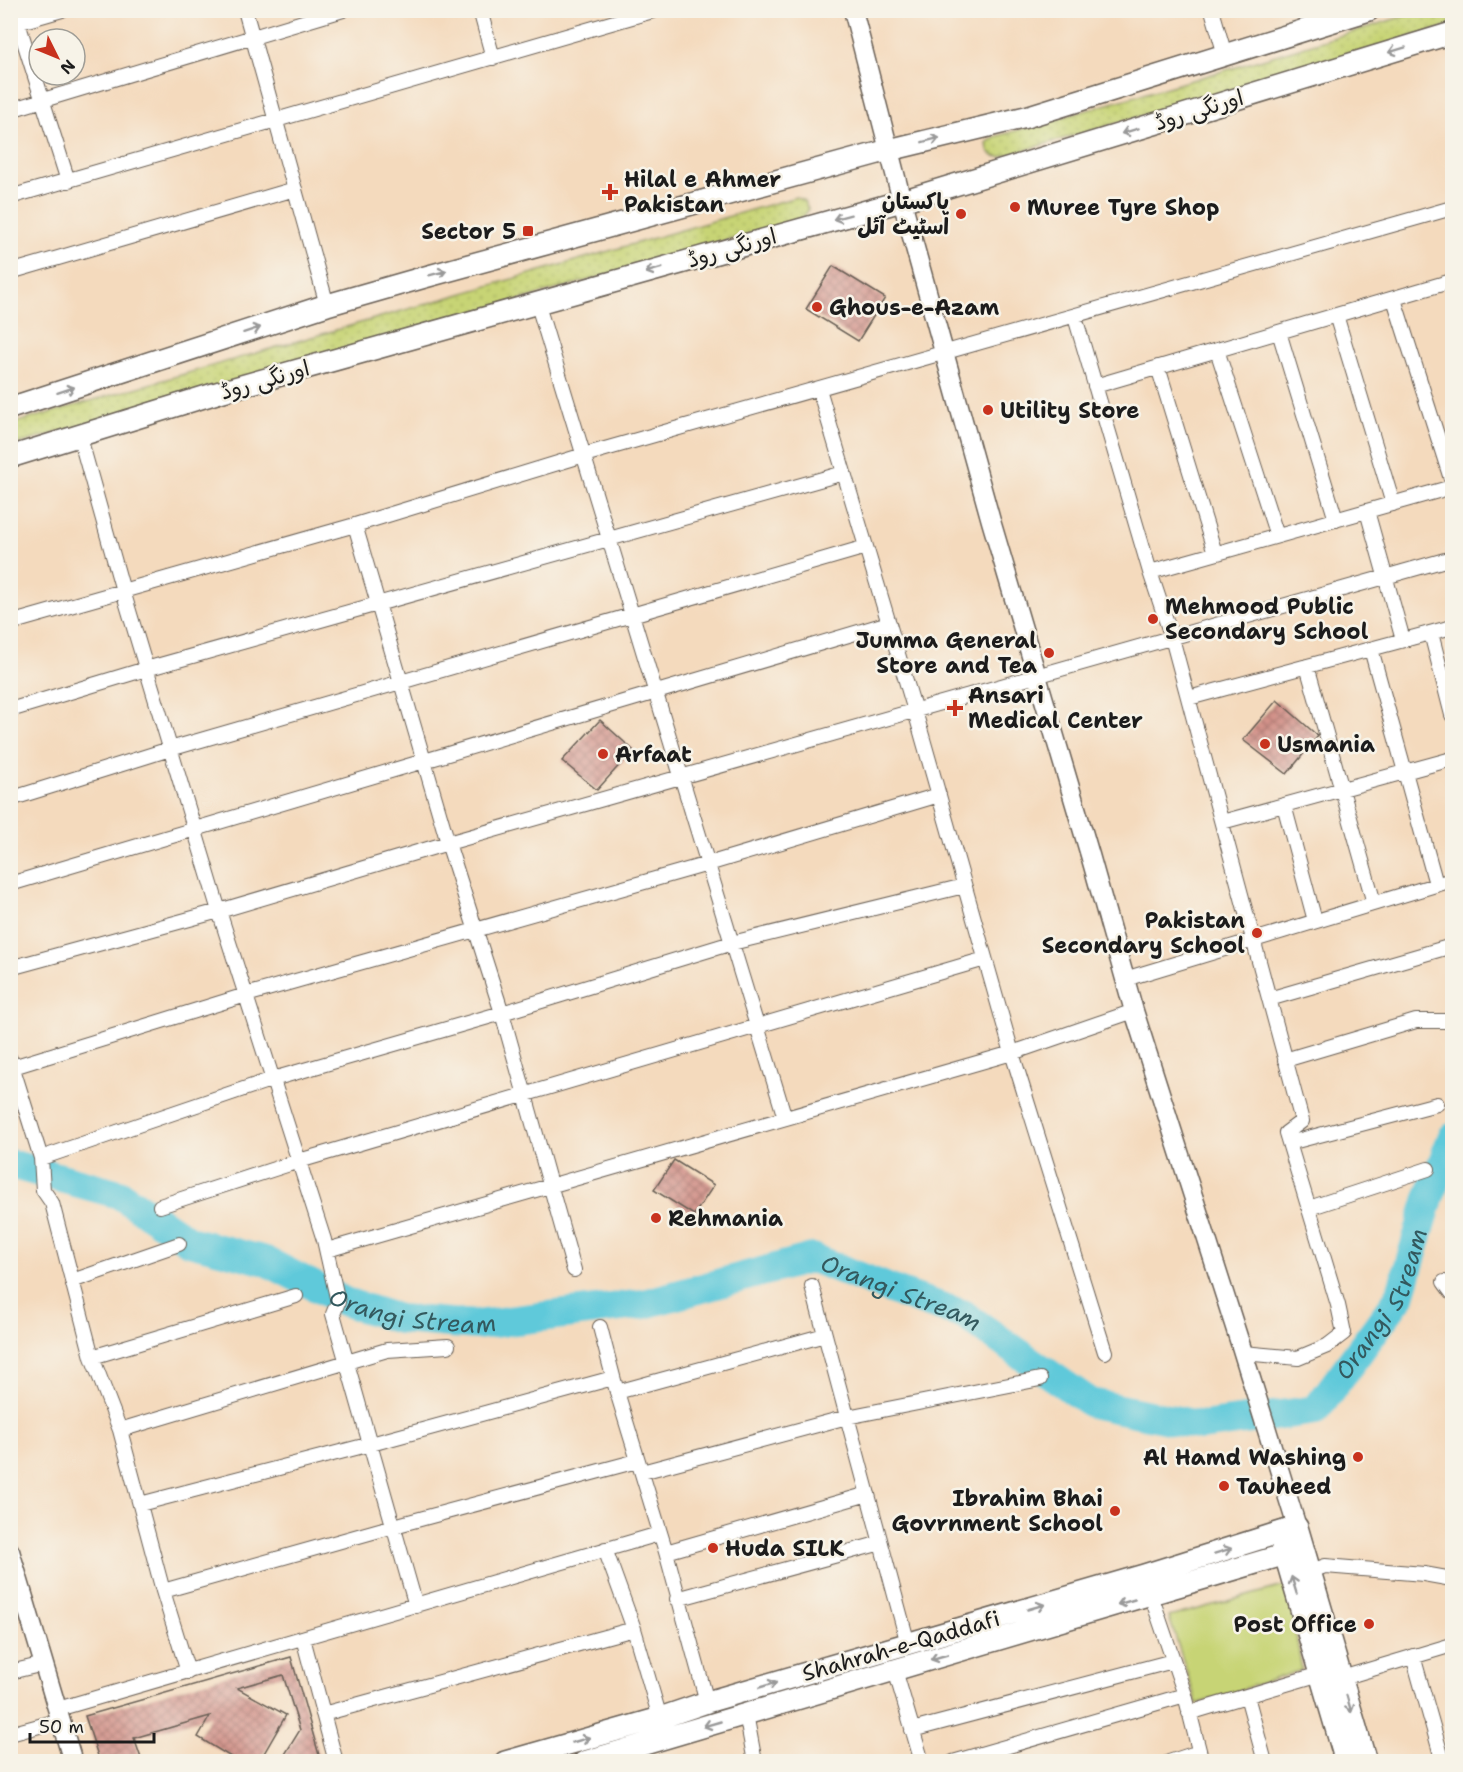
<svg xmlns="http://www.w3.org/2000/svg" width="1463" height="1772" font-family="'Shantell Sans','Playpen Sans Arabic',sans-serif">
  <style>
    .grass { fill: url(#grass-dots); stroke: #727848; stroke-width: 1.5 }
    .park { fill: #c7d475; stroke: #727848; stroke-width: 1.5 }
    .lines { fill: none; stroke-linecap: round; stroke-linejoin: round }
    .river { stroke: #5fc9da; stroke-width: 30 }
    .building { fill: url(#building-cross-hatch) }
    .minor-casing { stroke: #685e54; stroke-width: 16 }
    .secondary-casing { stroke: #685e54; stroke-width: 21 }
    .primary-casing { stroke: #685e54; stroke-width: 24 }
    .minor { stroke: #fff; stroke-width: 14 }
    .secondary { stroke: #fff; stroke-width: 18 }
    .primary { stroke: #fff; stroke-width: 21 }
    .oneway { stroke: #999 }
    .poi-dot { fill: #c8321e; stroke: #f7f3e8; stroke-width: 2 }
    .labels { text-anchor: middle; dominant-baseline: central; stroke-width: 5; stroke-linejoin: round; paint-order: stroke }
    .street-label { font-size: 22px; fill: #1c1c1c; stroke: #f7f3e8 }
    .poi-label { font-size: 22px; font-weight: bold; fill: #1c1c1c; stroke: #f7f3e8; text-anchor: start }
    .water-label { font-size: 24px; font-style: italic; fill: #33595e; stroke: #f7f3e8 }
  </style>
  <defs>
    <pattern id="grass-dots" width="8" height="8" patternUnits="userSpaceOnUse" patternTransform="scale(1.5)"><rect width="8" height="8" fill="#c7d475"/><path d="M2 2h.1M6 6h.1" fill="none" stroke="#aab565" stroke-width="1.8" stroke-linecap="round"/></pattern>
    <pattern id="building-cross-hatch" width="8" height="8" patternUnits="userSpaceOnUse" patternTransform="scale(1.5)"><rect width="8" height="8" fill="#d29289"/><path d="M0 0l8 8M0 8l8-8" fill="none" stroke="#aa766f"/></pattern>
  </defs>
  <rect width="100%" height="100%" fill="#f7f3e8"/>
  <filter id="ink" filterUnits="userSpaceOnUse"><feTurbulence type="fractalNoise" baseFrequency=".0167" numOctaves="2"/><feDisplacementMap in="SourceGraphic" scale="12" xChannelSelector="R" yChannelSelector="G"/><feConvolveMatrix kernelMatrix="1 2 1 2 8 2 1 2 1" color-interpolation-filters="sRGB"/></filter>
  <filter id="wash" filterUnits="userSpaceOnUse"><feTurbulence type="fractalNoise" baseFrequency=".008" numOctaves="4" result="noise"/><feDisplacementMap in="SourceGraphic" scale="24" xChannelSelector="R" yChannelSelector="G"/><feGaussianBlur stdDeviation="1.35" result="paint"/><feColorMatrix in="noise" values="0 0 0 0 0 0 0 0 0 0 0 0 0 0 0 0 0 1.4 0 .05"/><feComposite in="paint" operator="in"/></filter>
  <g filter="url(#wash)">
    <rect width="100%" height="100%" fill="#f4dabd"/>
    <path class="grass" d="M 1421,11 L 1452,11 L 1452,25 L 1001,157 L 993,156 L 988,150 L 987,143 L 994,137 L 1230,69 Z
      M 796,197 L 804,201 L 808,209 L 805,215 L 798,220 L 11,446 L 11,424 Z"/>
    <path class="park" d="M 1284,1586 L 1291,1605 L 1302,1670 L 1197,1704 L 1169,1617 Z"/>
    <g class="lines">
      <path class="river" id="s1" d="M 10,1164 L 119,1194 L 189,1241 L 266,1261 L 345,1302 L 399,1319 L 477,1325 L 644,1304 L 812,1258 L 903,1294 L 964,1315 L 1091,1403 L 1202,1426 L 1316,1410 L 1400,1296 L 1429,1198 L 1452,1138"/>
    </g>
    <g id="blocks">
      <path class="building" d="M 833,266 L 885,298 L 858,341 L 806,309 Z
        M 1277,700 L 1318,736 L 1287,774 L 1243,740 Z
        M 600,720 L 633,750 L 597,790 L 562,761 Z
        M 674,1160 L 714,1185 L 694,1215 L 654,1190 Z
        M 291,1657 L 321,1762 L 267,1762 L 284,1756 L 300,1730 L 283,1675 L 237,1688 L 286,1715 L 259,1762 L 239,1762 L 198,1737 L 210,1716 L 134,1738 L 142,1761 L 100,1762 L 85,1716 Z"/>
    </g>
  </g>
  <g filter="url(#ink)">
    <use href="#blocks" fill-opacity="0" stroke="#685e54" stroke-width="1.5"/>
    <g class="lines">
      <g class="minor-casing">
        <path id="minor" d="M 14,10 L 68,181
          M 245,10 L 327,305
          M 480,10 L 493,58
          M 1212,10 L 1225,55
          M 10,25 L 62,10
          M 10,110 L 343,10
          M 10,197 L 656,10
          M 10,272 L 295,189
          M 1394,299 L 1452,482
          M 537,302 L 785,1118
          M 1336,315 L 1393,504
          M 1075,317 L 1150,572 L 1172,638 L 1302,1121 L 1286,1133 L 1338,1305 L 1344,1333 L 1327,1346 L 1298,1358 L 1243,1353
          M 1279,332 L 1336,520
          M 1217,350 L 1277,536
          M 1158,367 L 1215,553
          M 1095,386 L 1452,281
          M 819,389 L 915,711 L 1012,1053 L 1105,1352
          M 79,434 L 123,591 L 219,911 L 324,1240 L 338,1302 L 333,1314 L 416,1606
          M 1367,511 L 1403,640
          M 355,525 L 448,843 L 502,1013 L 574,1270
          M 1150,572 L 1452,487
          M 10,623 L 355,525 L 584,455 L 1452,208
          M 1431,633 L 1452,715
          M 1371,649 L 1436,884
          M 1307,666 L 1374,903
          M 1189,698 L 1452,627
          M 10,710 L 146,669 L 844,473
          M 10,799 L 170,749 L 866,547
          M 1284,805 L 1315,921
          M 1222,822 L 1452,759
          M 10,884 L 889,623
          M 10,968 L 219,911 L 448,843 L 1452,558
          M 1125,979 L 1452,880
          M 1269,999 L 1452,946
          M 10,1059 L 41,1158 L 43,1190 L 52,1203 L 92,1357 L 120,1430 L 163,1591 L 188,1672
          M 1285,1060 L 1416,1021 L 1452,1021
          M 13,1067 L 246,995 L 708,864 L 939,795
          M 1289,1143 L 1437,1104
          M 41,1158 L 273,1079 L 502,1013 L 732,943 L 964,886
          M 160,1206 L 299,1161 L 985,959
          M 1309,1208 L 1428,1169
          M 327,1250 L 1012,1053 L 1134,1011
          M 72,1281 L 179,1244
          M 1444,1282 L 1452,1293
          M 812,1286 L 908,1644
          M 600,1327 L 617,1392 L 666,1552 L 707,1702
          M 92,1357 L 296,1296
          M 617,1392 L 825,1335
          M 120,1430 L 387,1350 L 448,1346
          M 642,1472 L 847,1417 L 1040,1379
          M 140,1504 L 371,1444 L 613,1378
          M 605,1549 L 634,1629 L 660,1718
          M 666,1552 L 868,1494
          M 1309,1572 L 1325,1566 L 1424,1574 L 1452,1579
          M 163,1591 L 394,1526 L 637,1461
          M 1151,1595 L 1185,1695 L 1202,1762
          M 677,1599 L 881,1543
          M 10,1610 L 27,1606
          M 303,1638 L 336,1762
          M 1413,1656 L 1443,1762
          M 895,1670 L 922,1762
          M 10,1672 L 44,1664
          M 1342,1678 L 1452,1645
          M 1247,1696 L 1265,1762
          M 58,1709 L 659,1534
          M 1189,1713 L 1320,1674
          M 323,1714 L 634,1629
          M 746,1714 L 755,1762
          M 912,1730 L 1173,1661
          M 10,1734 L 61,1720
          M 953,1762 L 1185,1695
          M 1169,1762 L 1199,1752"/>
      </g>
      <g class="secondary-casing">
        <path id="secondary" d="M 853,10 L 902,201 L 991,521 L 1090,855 L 1134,1011 L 1240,1343 L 1297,1527
          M 10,1551 L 73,1762"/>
      </g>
      <g class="primary-casing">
        <path id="primary" d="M 10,408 L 327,305 L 425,277 L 889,150 L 1026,117 L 1369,10
          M 10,457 L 220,392 L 902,201 L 1452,33
          M 1281,1541 L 1346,1762
          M 505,1762 L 660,1718 L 707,1702 L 1144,1575 L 1297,1527 L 1366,1762
          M 584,1762 L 1303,1549"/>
      </g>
      <use href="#minor" class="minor"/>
      <use href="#secondary" class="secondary"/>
      <use href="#primary" class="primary"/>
    </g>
    <defs><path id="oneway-shaft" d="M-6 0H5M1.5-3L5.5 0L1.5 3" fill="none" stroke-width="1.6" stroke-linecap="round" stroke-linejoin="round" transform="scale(1.5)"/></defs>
    <g class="oneway">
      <use href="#oneway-shaft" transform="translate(1397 50) rotate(163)"/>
      <use href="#oneway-shaft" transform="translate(1130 131) rotate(163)"/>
      <use href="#oneway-shaft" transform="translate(931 140) rotate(-14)"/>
      <use href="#oneway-shaft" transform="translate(842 217) rotate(165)"/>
      <use href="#oneway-shaft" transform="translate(654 270) rotate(164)"/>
      <use href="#oneway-shaft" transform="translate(438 273) rotate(-15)"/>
      <use href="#oneway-shaft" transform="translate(252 330) rotate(-18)"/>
      <use href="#oneway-shaft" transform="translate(66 390) rotate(-18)"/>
      <use href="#oneway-shaft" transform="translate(1223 1551) rotate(-17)"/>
      <use href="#oneway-shaft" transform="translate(1294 1585) rotate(-107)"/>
      <use href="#oneway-shaft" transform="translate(1126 1602) rotate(164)"/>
      <use href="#oneway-shaft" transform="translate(1036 1607) rotate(-16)"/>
      <use href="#oneway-shaft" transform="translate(939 1657) rotate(164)"/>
      <use href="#oneway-shaft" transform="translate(768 1685) rotate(-16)"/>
      <use href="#oneway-shaft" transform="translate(1349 1704) rotate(74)"/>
      <use href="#oneway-shaft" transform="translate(712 1724) rotate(164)"/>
      <use href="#oneway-shaft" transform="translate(581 1740) rotate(-16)"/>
    </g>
  </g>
  <g class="poi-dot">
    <path d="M607 183h6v6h6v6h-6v6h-6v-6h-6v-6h6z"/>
    <circle cx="1015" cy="207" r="6"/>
    <circle cx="961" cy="214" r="6"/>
    <rect x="522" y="225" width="12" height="12" rx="3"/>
    <circle cx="817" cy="307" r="6"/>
    <circle cx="988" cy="410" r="6"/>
    <circle cx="1153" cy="619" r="6"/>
    <circle cx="1049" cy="653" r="6"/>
    <path d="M952 699h6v6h6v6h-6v6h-6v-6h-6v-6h6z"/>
    <circle cx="1265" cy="744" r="6"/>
    <circle cx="603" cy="754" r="6"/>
    <circle cx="1257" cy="933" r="6"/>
    <circle cx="656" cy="1218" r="6"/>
    <circle cx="1358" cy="1457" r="6"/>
    <circle cx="1224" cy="1486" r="6"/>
    <circle cx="1115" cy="1511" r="6"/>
    <circle cx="713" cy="1548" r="6"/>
    <circle cx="1369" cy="1624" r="6"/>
  </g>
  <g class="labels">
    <g class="street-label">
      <text transform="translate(1199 110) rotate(-17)">اورنگی روڈ</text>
      <text transform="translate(732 248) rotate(-16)">اورنگی روڈ</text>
      <text transform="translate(265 380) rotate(-16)">اورنگی روڈ</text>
      <text transform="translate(901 1646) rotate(-16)">Shahrah-e-Qaddafi</text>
    </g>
    <g class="poi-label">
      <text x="624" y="179">Hilal e Ahmer<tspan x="624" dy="25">Pakistan</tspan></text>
      <text x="949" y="201" text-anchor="end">پاکستان<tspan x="949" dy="25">اسٹیٹ آئل</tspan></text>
      <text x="1027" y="207">Muree Tyre Shop</text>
      <text x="516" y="231" text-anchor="end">Sector 5</text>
      <text x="829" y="307">Ghous-e-Azam</text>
      <text x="1000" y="410">Utility Store</text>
      <text x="1165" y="606">Mehmood Public<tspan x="1165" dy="25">Secondary School</tspan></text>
      <text x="1037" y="640" text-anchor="end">Jumma General<tspan x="1037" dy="25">Store and Tea</tspan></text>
      <text x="968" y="695">Ansari<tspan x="968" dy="25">Medical Center</tspan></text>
      <text x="1277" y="744">Usmania</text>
      <text x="615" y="754">Arfaat</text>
      <text x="1245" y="920" text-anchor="end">Pakistan<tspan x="1245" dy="25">Secondary School</tspan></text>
      <text x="668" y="1218">Rehmania</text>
      <text x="1346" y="1457" text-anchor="end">Al Hamd Washing</text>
      <text x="1236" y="1486">Tauheed</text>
      <text x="1103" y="1498" text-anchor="end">Ibrahim Bhai<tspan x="1103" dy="25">Govrnment School</tspan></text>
      <text x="725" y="1548">Huda SILK</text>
      <text x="1357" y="1624" text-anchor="end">Post Office</text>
    </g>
    <g class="water-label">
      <text stroke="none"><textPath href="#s1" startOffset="939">Orangi Stream</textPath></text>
      <text stroke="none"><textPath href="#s1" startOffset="1515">Orangi Stream</textPath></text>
      <text stroke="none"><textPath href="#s1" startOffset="435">Orangi Stream</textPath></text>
    </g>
  </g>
  <rect width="1463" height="1772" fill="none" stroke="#f7f3e8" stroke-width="36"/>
  <g transform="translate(57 57) rotate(133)"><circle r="28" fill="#f7f3e8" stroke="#9f9d96" stroke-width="1.5"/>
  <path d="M0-4.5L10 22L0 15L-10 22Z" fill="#c8321e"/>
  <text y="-9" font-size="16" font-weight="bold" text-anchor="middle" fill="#1c1c1c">N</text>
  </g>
  <path d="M30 1733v9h124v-9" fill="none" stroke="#1c1c1c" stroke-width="3"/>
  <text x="39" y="1733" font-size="18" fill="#1c1c1c" stroke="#f7f3e8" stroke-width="4.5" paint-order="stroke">50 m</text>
</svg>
